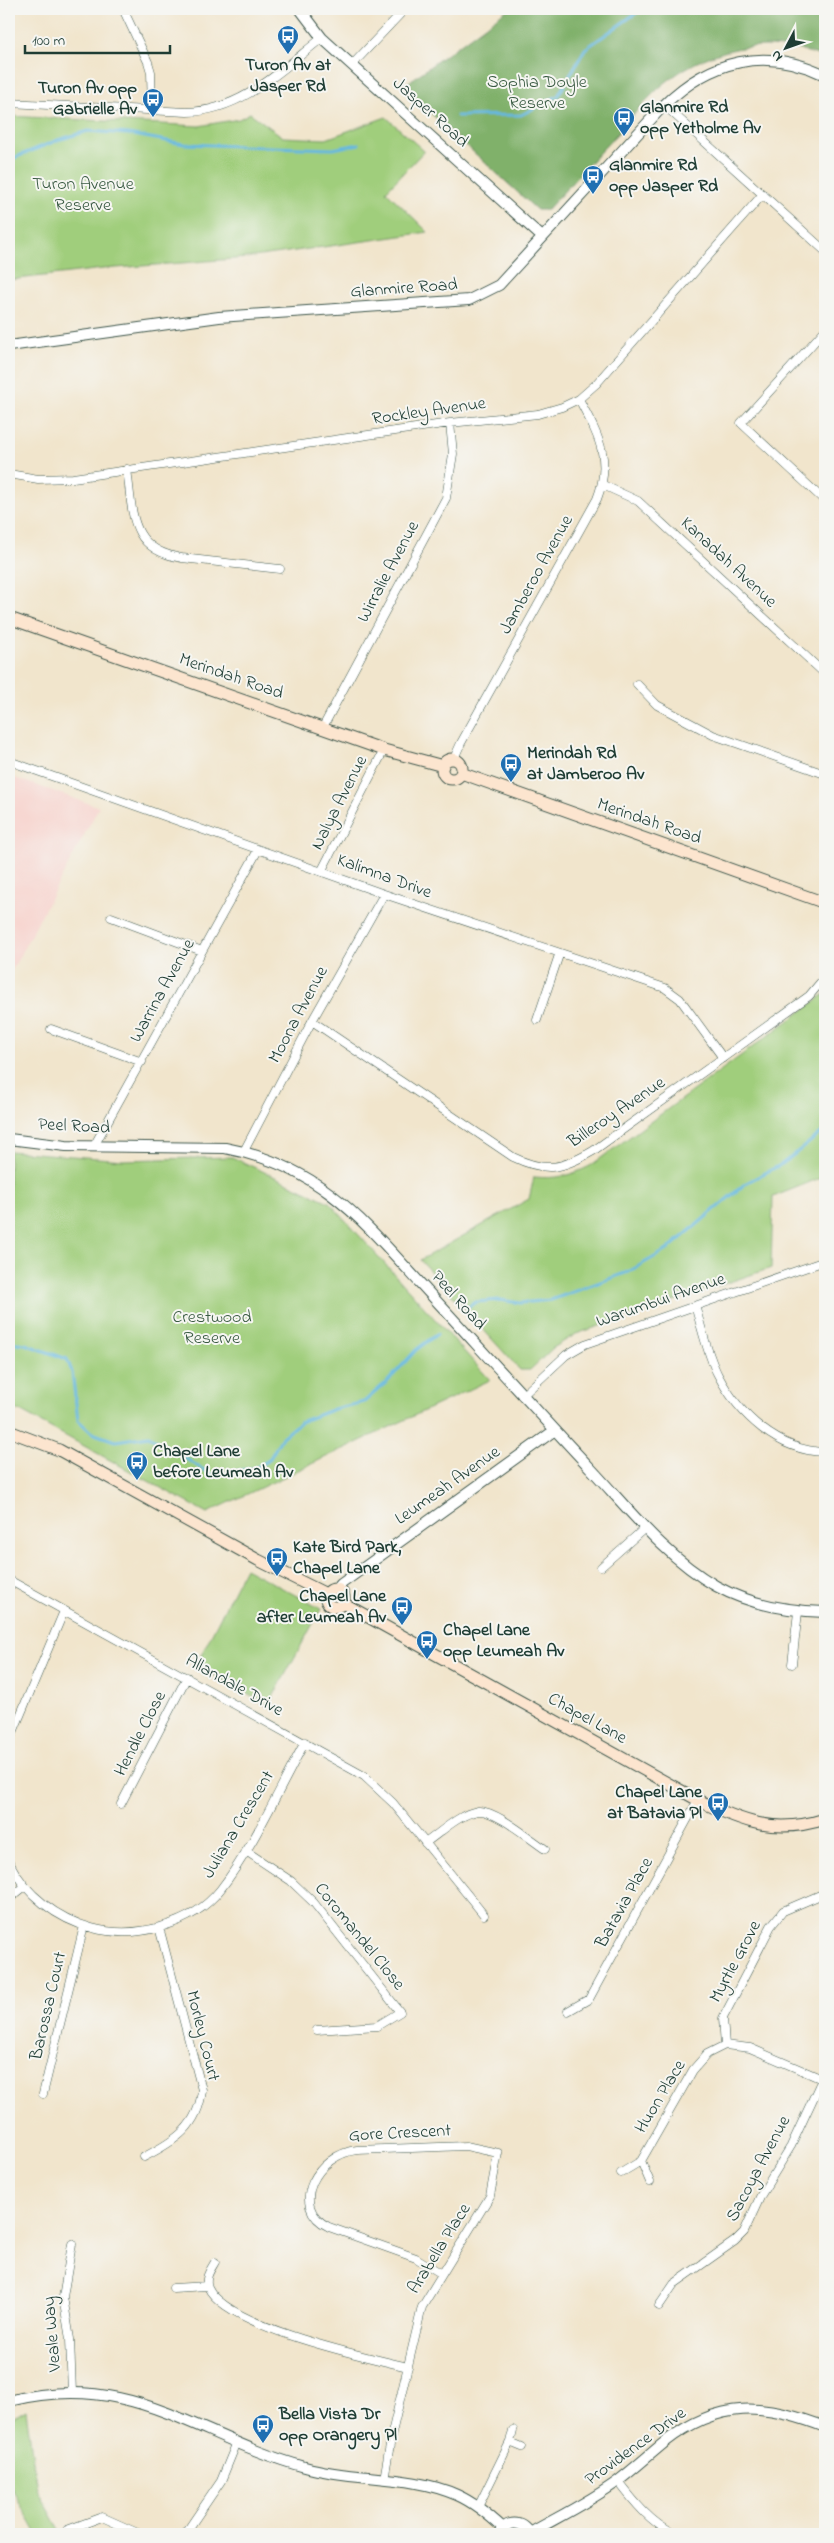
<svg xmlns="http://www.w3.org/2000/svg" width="834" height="2543" font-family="'Indie Flower',sans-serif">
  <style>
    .built { fill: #f7d0ca }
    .green { fill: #a0ce7b; stroke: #608658 }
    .forest { fill: #80b16b; stroke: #507750 }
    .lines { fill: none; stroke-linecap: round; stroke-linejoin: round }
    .stream { stroke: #65b8e1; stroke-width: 3 }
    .minor-casing { stroke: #3e564b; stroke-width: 9 }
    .tertiary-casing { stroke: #3e564b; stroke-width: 12 }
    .secondary-casing { stroke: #3e564b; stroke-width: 13 }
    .minor { stroke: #fff; stroke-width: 8 }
    .tertiary { stroke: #fff; stroke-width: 10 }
    .secondary { stroke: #fce5cf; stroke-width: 11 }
    .labels { text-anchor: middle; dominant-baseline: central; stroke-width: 4; stroke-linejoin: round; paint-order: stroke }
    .poi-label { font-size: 18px; font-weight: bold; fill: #1f3d34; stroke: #f6f6f2; text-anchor: start }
    .park-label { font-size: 18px; fill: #395a42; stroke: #f6f6f2 }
    .street-label { font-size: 18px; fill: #1f3d34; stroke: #f6f6f2 }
  </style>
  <rect width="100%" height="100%" fill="#f6f6f2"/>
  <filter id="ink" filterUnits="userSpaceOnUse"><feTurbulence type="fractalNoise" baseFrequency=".02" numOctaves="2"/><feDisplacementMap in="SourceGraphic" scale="10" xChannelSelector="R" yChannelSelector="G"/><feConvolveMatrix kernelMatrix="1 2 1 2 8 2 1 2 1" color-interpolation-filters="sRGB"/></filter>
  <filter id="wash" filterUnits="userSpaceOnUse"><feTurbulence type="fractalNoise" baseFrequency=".0096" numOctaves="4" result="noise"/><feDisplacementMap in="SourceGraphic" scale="20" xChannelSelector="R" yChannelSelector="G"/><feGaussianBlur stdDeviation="1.12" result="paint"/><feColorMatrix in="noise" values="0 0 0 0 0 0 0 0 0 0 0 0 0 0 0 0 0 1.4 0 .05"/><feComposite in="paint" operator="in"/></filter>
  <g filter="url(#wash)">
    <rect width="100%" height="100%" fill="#f1e5cc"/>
    <path class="built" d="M 9,776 L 99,807 L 9,976 Z"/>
    <path class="green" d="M 250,113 L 283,137 L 326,139 L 386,117 L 424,151 L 386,191 L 428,232 L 246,258 L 103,269 L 9,280 L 9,116 L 199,126 L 239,119 Z
      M 825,994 L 825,1176 L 773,1197 L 771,1268 L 576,1334 L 553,1348 L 530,1370 L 520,1370 L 420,1260 L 529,1199 L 534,1177 C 556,1179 570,1176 590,1166 Z
      M 9,1151 L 123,1160 L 232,1157 L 329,1202 L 490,1380 L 207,1513 L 18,1410 L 9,1410 Z
      M 245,1568 L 321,1609 L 268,1706 L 196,1665 Z
      M 26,2410 L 37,2490 L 61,2534 L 37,2534 L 9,2484 L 9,2420 Z"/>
    <path class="forest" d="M 508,9 L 825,9 L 825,58 C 768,34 704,47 658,89 C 643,103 630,119 617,134 C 593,159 570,185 547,210 L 537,210 L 402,87 Z"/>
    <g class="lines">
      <path class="stream" d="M 457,116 L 521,115 L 558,96 L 585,49 L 642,9
        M 9,160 L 58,140 L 88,131 L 128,134 L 184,144 L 333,149 L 359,144
        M 468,1307 L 476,1302 L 500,1300 L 520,1303 L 551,1300 L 628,1272 L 667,1250 L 746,1183 L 782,1164 L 825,1130
        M 9,1342 L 25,1344 L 67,1359 L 72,1372 L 78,1420 L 92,1433 L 115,1441 L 149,1436 L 212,1475 L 255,1468 L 269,1460 L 282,1437 L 300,1422 L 334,1409 L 364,1402 L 389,1380 L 416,1350 L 437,1334"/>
    </g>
  </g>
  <g filter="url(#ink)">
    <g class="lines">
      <g class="minor-casing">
        <path id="minor" d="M 123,9 L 148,62 L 151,72 L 152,110
          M 352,65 L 405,9
          M 9,103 L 187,112 C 242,111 281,70 322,38
          M 664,105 L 825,251
          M 825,330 L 741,423 L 825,501
          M 127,469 C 133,513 129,550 182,558 L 280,569
          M 9,474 L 38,479 L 73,478 L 450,423 L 538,414 L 562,407 L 579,399 L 596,384 L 763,194
          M 603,485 L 638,501 L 825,674
          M 637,684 L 657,705 L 713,735 L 825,774
          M 323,727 L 446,498 L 453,454 L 450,423
          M 456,760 L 456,754 L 461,743 L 597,499 C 613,458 597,434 579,399
          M 9,761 L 384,894 L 665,988 L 680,999 L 723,1058
          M 322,870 L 384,750
          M 111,917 L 202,951
          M 537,1020 L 559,955
          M 312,1021 L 513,1157 C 546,1173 562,1169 593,1151 L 809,996 L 825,977
          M 51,1029 L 142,1062
          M 94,1146 L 258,850
          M 244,1151 L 312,1021 L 384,894
          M 695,1306 C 702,1328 707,1354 718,1375 C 739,1415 778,1451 825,1452
          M 522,1396 L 566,1355 L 585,1344 L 825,1261
          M 601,1567 L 645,1528
          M 9,1580 L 364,1776 L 393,1803 L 484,1915
          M 792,1664 L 798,1612
          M 9,1742 L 64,1611
          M 121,1804 L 187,1677
          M 425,1843 C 440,1833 459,1814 478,1811 C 494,1809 530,1839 545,1849
          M 246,1851 L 291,1881 L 314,1903 L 400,2012 L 377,2026 L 317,2030
          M 9,1862 C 25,1894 57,1919 92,1928 C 135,1940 192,1925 220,1890 C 254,1846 278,1791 305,1742
          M 9,1899 L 24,1887
          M 568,2011 L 589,1999 L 698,1800
          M 725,2045 L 723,2018 L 771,1926 L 783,1911 L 825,1893
          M 43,2094 L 84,1926
          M 144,2157 C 175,2141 198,2127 202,2090 L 159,1927
          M 641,2161 L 650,2182
          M 621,2173 L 641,2161 L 693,2070 L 707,2054 L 725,2045 L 750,2048 L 822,2079
          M 72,2244 L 63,2297 L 70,2339 L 72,2393
          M 215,2262 C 211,2269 204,2278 208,2287 C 226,2327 366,2357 408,2367
          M 173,2288 L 207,2286
          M 659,2306 L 674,2284 L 735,2241 L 744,2232 L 761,2195 L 791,2146 L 825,2073
          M 510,2442 L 522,2447
          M 384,2479 L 392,2433 L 422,2307 L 490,2196 L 498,2153 L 466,2146 L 357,2150 C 318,2154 287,2207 329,2227 L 416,2258 L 442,2274
          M 618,2481 C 634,2502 650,2522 674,2534
          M 478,2507 L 510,2442 L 513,2430
          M 67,2530 L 102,2517 L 140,2534
          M 185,2534 L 221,2481 L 237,2442"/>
      </g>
      <g class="tertiary-casing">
        <path id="tertiary" d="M 300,9 L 322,38 L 542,237
          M 9,346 L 219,317 L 469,300 L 499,285 L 664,105 C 710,60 765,46 825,75
          M 9,1139 L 66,1146 L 225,1148 C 317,1165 360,1217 420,1283 C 478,1346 535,1409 593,1471 C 631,1512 667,1558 716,1586 C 750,1605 787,1611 825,1612
          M 337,1589 L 341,1584 L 555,1430
          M 9,2401 C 134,2370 195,2437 305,2467 C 354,2481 410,2474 457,2495 C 475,2503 489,2515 503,2528
          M 530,2533 C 560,2516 591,2501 618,2481 C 634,2469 649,2455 665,2442 C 719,2400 764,2403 825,2427
          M 499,2534 C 506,2520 523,2520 530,2534"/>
      </g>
      <g class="secondary-casing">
        <path id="secondary" d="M 9,618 L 384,750 L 443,766
          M442 769a10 10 0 1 1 20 0a10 10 0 1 1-20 0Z
          M 461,773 L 825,903
          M 9,1431 L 59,1450 L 258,1560 L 326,1594
          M326 1598a9 9 0 1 1 18 0a9 9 0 1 1-18 0Z
          M 343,1603 L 698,1800 C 742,1822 776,1835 825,1819"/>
      </g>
      <use href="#minor" class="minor"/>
      <use href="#tertiary" class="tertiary"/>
      <use href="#secondary" class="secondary"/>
    </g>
  </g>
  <defs>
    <g id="bus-pin" transform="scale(1.125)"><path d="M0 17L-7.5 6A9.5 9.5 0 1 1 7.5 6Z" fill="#1f6fb2" stroke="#f6f6f2"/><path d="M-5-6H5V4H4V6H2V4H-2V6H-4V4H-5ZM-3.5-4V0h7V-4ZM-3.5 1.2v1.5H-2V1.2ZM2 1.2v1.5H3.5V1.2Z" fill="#fff"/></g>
  </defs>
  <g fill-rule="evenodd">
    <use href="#bus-pin" x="288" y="36"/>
    <use href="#bus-pin" x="153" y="99"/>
    <use href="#bus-pin" x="624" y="118"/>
    <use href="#bus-pin" x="593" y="176"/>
    <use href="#bus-pin" x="511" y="764"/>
    <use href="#bus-pin" x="137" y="1462"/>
    <use href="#bus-pin" x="277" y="1558"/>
    <use href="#bus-pin" x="402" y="1607"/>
    <use href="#bus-pin" x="427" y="1641"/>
    <use href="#bus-pin" x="718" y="1803"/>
    <use href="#bus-pin" x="263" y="2425"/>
  </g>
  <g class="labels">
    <g class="poi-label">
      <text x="288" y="66" text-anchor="middle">Turon Av at<tspan x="288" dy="21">Jasper Rd</tspan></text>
      <text x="137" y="89" text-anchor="end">Turon Av opp<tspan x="137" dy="21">Gabrielle Av</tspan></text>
      <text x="640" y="108">Glanmire Rd<tspan x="640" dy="21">opp Yetholme Av</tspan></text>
      <text x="609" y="166">Glanmire Rd<tspan x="609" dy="21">opp Jasper Rd</tspan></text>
      <text x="527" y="754">Merindah Rd<tspan x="527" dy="21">at Jamberoo Av</tspan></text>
      <text x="153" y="1452">Chapel Lane<tspan x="153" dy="21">before Leumeah Av</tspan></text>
      <text x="293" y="1548">Kate Bird Park,<tspan x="293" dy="21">Chapel Lane</tspan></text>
      <text x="386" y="1597" text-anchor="end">Chapel Lane<tspan x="386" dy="21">after Leumeah Av</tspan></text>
      <text x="443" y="1631">Chapel Lane<tspan x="443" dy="21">opp Leumeah Av</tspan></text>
      <text x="702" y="1793" text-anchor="end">Chapel Lane<tspan x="702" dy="21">at Batavia Pl</tspan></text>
      <text x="279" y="2415">Bella Vista Dr<tspan x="279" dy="21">opp Orangery Pl</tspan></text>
    </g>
    <g class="park-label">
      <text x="537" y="83">Sophia Doyle<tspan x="537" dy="21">Reserve</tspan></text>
      <text x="83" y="185">Turon Avenue<tspan x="83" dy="21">Reserve</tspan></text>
      <text x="212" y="1318">Crestwood<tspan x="212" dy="21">Reserve</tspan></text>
    </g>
    <g class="street-label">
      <text transform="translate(430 113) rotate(42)">Jasper Road</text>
      <text transform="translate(404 289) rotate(-4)">Glanmire Road</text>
      <text transform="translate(429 412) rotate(-8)">Rockley Avenue</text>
      <text transform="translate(728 563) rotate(43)">Kanadah Avenue</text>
      <text transform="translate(389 572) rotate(-62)">Wirralie Avenue</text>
      <text transform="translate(537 575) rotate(-61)">Jamberoo Avenue</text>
      <text transform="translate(231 677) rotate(19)">Merindah Road</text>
      <text transform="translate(340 803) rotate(-63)">Nalya Avenue</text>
      <text transform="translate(649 822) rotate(19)">Merindah Road</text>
      <text transform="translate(384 877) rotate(20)">Kalimna Drive</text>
      <text transform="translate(163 991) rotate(-61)">Warrina Avenue</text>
      <text transform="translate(299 1015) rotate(-62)">Moona Avenue</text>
      <text transform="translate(617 1113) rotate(-34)">Billeroy Avenue</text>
      <text transform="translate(74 1127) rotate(3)">Peel Road</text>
      <text transform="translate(458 1301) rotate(48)">Peel Road</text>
      <text transform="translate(661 1301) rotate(-19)">Warumbui Avenue</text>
      <text transform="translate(448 1486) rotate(-35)">Leumeah Avenue</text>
      <text transform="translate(234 1686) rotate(29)">Allandale Drive</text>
      <text transform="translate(587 1719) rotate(29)">Chapel Lane</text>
      <text transform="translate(141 1734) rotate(-63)">Hendle Close</text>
      <text transform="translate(239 1825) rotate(-59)">Juliana Crescent</text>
      <text transform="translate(625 1903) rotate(-61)">Batavia Place</text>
      <text transform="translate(359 1937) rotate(51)">Coromandel Close</text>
      <text transform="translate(736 1962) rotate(-62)">Myrtle Grove</text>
      <text transform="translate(49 2006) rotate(-77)">Barossa Court</text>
      <text transform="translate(202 2036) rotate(76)">Morley Court</text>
      <text transform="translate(661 2097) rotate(-59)">Huon Place</text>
      <text transform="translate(400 2134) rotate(-3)">Gore Crescent</text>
      <text transform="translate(759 2169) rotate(-62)">Sacoya Avenue</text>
      <text transform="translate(440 2249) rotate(-58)">Arabella Place</text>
      <text transform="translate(53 2334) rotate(-95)">Veale Way</text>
      <text transform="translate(636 2447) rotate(-36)">Providence Drive</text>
    </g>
  </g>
  <rect width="834" height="2543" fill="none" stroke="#f6f6f2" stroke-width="30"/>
  <g transform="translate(786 48) rotate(229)" stroke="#f6f6f2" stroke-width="4" paint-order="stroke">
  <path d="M0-4L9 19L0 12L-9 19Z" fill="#1f3d34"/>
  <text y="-8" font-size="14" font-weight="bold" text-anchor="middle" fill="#1f3d34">N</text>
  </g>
  <path d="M25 45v8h145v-8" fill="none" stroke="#1f3d34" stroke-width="2.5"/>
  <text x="32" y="45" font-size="15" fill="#1f3d34" stroke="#f6f6f2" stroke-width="4" paint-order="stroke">100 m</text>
</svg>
